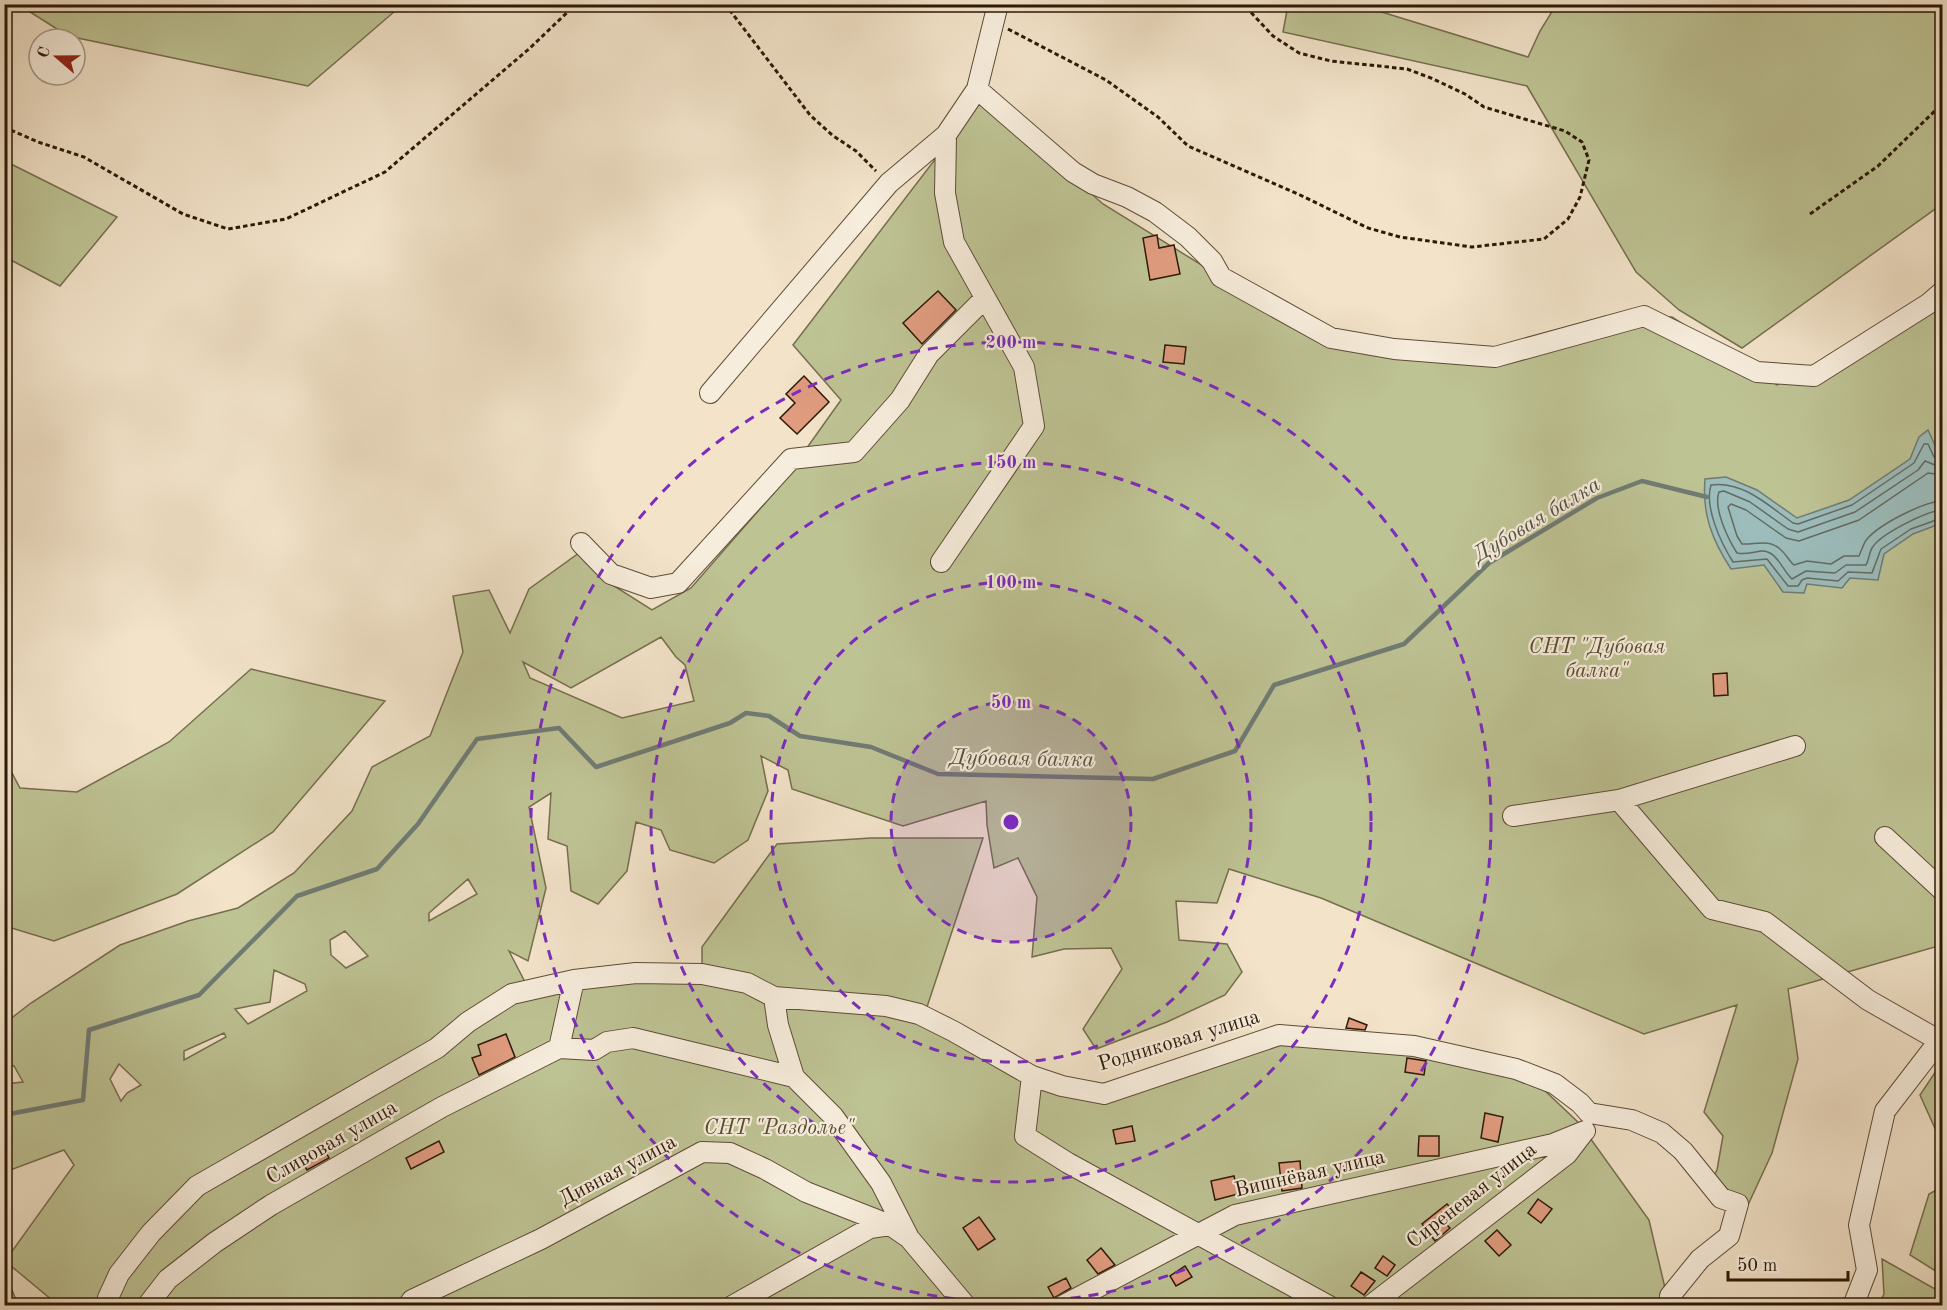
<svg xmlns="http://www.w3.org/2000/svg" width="1947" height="1310" font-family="'Old Standard TT',serif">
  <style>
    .green { fill: #bec394; stroke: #766e4e; stroke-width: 1.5; fill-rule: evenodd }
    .water { fill: #9cbdbc; stroke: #707b74; stroke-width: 1.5 }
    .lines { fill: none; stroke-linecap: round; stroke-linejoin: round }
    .shore { stroke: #646b62; stroke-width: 1.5 }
    .stream { stroke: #707b74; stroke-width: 4.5 }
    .building { fill: #e19c80; stroke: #2d1907; stroke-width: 1.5 }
    .minor-casing { stroke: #5e4c38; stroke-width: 22 }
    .path { stroke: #2d1907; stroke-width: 3; stroke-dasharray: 4.5 3; stroke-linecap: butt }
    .minor { stroke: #f7eddc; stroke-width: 20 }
    .ring { fill: none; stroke: #7b2cbf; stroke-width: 3; stroke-dasharray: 10 8 }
    .labels { text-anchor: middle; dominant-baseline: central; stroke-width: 4.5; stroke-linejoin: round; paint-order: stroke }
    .park-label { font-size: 21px; font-style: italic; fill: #584c31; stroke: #f7eddc }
    .street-label { font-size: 21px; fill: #2d1907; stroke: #f7eddc }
    .water-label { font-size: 22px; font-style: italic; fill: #545246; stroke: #f7eddc }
    .centre { fill: #7b2cbf; stroke: #f7eddc; stroke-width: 3 }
    .ring-label { font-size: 18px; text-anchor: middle; font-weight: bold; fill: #7b2cbf; stroke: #f7eddc; stroke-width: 4.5; stroke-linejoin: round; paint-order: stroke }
  </style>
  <rect width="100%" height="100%" fill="#f2e3c9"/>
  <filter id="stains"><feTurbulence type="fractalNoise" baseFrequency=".00333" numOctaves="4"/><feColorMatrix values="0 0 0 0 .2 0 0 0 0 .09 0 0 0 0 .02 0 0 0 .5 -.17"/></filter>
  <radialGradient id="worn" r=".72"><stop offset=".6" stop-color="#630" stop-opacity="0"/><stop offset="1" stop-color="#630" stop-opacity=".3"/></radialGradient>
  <path class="green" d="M 19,5 L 402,4 L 402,5 L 308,86 L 68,36 Z
    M 1288,5 L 1359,5 L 1528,57 L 1540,31 L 1556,5 L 1942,5 L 1942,204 L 1742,348 L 1679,310 L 1636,272 L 1527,86 L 1283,32 Z
    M 982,98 L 1103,204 L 1221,277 L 1345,346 L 1468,355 L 1606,316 L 1672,317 L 1777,385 L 1816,364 L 1942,302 L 1942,945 L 1788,989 L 1798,1059 L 1772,1153 L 1748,1205 L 1726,1191 L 1712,1179 L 1717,1170 L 1723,1136 L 1704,1112 L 1737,1005 L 1644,1034 L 1321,898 L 1229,869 L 1217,903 L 1176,901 L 1179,940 L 1227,944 L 1242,972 L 1225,995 L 1167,1022 L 1096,1049 L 1083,1029 L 1122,969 L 1111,948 L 1064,949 L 1032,957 L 1037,897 L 1018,858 L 994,868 L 987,825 L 986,801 L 903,826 L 792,789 L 788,770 L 761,756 L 768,791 L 748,840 L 714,863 L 670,850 L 661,830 L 636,822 L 627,871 L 598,904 L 571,891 L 567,846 L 548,839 L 551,793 L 529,807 L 546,888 L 528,961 L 509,951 L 525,982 L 702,968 L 702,947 L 777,844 L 871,838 L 983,838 L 922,1022 L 1095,1101 L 1276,1045 L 1410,1053 L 1499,1073 L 1542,1088 L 1580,1124 L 1649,1220 L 1669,1305 L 58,1305 L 5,1261 L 74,1165 L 64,1150 L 5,1172 L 4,1084 L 23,1082 L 14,1066 L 5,1064 L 5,1023 L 31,1003 L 120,945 L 188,921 L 238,908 L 294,873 L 352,811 L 372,767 L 430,736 L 463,652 L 453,596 L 489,590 L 510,633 L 529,589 L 579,553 L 606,581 L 652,610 L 691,588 L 779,487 L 841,400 L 793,345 ZM 661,637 L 676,657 L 685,665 L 694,701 L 622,718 L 530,678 L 523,662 L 571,688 ZM 468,879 L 477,894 L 429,921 L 429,913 ZM 345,931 L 368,956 L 346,968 L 331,955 L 330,940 ZM 274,970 L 305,984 L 307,991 L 248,1024 L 235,1009 L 270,1002 ZM 224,1033 L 226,1037 L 184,1060 L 184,1051 ZM 119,1064 L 141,1085 L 127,1093 L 121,1101 L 110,1079 Z
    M 5,161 L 117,217 L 60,286 L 5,257 Z
    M 251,669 L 385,701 L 273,832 L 177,894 L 54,941 L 5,926 L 5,760 L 20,788 L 77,792 L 169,742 Z
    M 1942,1062 L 1942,1144 L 1920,1095 Z
    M 1942,1187 L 1942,1275 L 1910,1255 L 1929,1194 Z
    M 1882,1259 L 1942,1293 L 1942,1305 L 1878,1305 L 1884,1294 Z
    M 5,1274 L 6,1275 L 18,1305 L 5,1305 Z"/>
  <path class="water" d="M 1928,430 L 1938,452 L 1942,452 L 1942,523 L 1913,534 L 1884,554 L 1878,580 L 1850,578 L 1842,588 L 1807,584 L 1804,593 L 1783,592 L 1764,565 L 1731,569 C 1712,540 1702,514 1705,479 L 1726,477 L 1757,490 L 1797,518 L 1849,500 L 1910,459 L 1919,437 Z"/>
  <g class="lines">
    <path class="shore" d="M 1942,458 L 1934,457 L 1928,444 L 1924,444 L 1914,463 L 1852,505 L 1798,524 L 1793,523 C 1769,506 1742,480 1711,485 C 1704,507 1721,543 1733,562 L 1767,559 L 1788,586 L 1798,586 L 1802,580 L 1807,578 L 1838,581 L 1848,572 L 1872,573 L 1881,549 L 1911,529 L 1942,518
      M 1942,465 L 1935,465 L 1925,461 L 1918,470 L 1855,512 L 1798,532 L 1788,529 L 1750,502 L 1724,491 L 1719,492 C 1713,508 1728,539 1737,553 C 1745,555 1753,552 1761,551 C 1777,550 1782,570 1792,579 L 1806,571 L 1835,573 L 1846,565 L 1866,565 C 1869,560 1869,553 1872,548 C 1880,534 1927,511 1942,510
      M 1942,475 L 1928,473 L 1859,520 L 1799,541 L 1786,538 L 1746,510 L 1731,504 L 1728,507 L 1737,536 L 1742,544 C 1755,545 1769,538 1781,550 C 1786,554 1789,561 1794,565 L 1807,561 L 1831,564 L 1844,556 L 1859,556 C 1862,550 1863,544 1867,539 C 1880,524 1923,502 1942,501"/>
    <path class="stream" d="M 4,1115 L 83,1100 L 89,1030 L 199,995 L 297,896 L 377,869 L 418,824 L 477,739 L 559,728 L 596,767 L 730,723 L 746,713 L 769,716 L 800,736 L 871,747 L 938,774 L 1153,779 L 1235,751 L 1274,685 L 1404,644 L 1489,563 L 1597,498 L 1642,481 L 1707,497"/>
  </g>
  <path class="building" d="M 1157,235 L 1159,248 L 1174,245 L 1180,274 L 1150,280 L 1143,238 Z
    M 938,291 L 956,310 L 922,344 L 903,323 Z
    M 1165,345 L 1186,347 L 1184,364 L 1163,362 Z
    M 804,376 L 829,402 L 797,434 L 780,418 L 795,403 L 786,394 Z
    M 1727,673 L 1728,695 L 1714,696 L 1713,674 Z
    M 1349,1018 L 1367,1025 L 1365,1030 L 1346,1028 Z
    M 506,1034 L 515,1057 L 479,1075 L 472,1058 L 481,1055 L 478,1045 Z
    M 1407,1058 L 1426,1061 L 1424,1075 L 1405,1072 Z
    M 1485,1113 L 1503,1117 L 1498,1142 L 1481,1138 Z
    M 1132,1126 L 1135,1141 L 1116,1144 L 1113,1130 Z
    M 1419,1136 L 1439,1136 L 1439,1156 L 1418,1156 Z
    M 439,1141 L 444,1152 L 411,1169 L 406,1158 Z
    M 323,1147 L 329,1158 L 307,1170 L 301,1160 Z
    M 1300,1161 L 1302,1188 L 1282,1191 L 1279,1163 Z
    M 1234,1176 L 1238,1194 L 1215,1200 L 1211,1181 Z
    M 1538,1199 L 1552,1209 L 1541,1223 L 1528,1213 Z
    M 1447,1204 L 1456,1214 L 1445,1223 L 1450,1228 L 1435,1241 L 1422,1224 Z
    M 979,1217 L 995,1239 L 978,1250 L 963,1228 Z
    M 1497,1230 L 1511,1245 L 1499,1256 L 1485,1241 Z
    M 1101,1248 L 1115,1265 L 1098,1274 L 1087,1260 Z
    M 1383,1256 L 1395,1265 L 1387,1276 L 1375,1268 Z
    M 1185,1266 L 1192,1277 L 1176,1286 L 1170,1276 Z
    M 1361,1272 L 1375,1281 L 1364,1295 L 1351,1286 Z
    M 1066,1278 L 1071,1288 L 1054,1298 L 1048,1287 Z"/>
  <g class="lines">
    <g class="minor-casing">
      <path id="minor" d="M 977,89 L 1073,172 L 1093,184 L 1127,197 L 1155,212 L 1188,237 L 1212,261 L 1221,277 L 1331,338 L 1394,349 L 1495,357 L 1644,316 L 1757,372 L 1814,376 L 1928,304 L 1942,292
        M 710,393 L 889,183 L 946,135 L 977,89 L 998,4
        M 581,543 L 611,574 L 651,588 L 678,583 L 791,459 L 854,452 L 900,400 L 929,354 L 985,298
        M 941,562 L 1034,426 L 1024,367 L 954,242 L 945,193 L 946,135
        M 1795,746 L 1619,800 L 1712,909 L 1765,922 L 1868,1000 L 1940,1041
        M 1513,816 L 1619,800
        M 1885,837 L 1942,890
        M 574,980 L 559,1048 L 594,1050 L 607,1042 L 633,1038 L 794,1077 L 833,1116 L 881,1183 L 909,1238
        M 774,997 L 778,1025 L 794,1077
        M 1032,1076 L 1025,1136 L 1068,1163 L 1329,1306
        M 1589,1113 L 1632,1120 L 1662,1133 L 1683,1151 L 1721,1198 L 1738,1204 L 1729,1236 L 1700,1259 L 1670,1296 L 1669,1306
        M 108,1298 L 119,1274 L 151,1233 L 197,1186 L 437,1048 L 468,1022 L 512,994 L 574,980 L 636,973 L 702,974 L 747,983 L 774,997 L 886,1006 L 919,1014 L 953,1031 L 1032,1076 L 1062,1086 L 1104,1094 L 1279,1035 L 1414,1046 L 1516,1069 L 1555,1084 L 1580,1103 L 1589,1113
        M 147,1306 L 168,1279 L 214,1243 L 271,1205 L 442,1107 L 559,1048
        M 408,1306 L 412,1300 L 541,1239 L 702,1152 L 730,1153 L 765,1169 L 806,1192 L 890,1225
        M 732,1306 L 870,1228 L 890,1225 L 909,1238 L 966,1306
        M 1062,1306 L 1235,1215 L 1553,1144 L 1585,1131
        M 1370,1306 L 1567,1154 L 1583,1133
        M 1853,1306 L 1867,1270 L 1859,1225 L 1885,1111 L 1942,1037"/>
    </g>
    <path class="path" d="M 725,4 L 810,115 L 832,135 L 856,151 L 876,171
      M 1008,29 L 1106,80 L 1158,117 L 1188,146 L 1300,195 L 1368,228 L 1400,237 L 1472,247 L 1544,239 L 1568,219 L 1580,197 L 1589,160 L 1582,142 L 1565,131 L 1484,107 L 1465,94 L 1431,78 L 1407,69 L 1331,61 L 1299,53 L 1273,36 L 1243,4
      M 4,127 L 38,142 L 84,157 L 183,214 L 228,229 L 286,219 L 385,172 L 530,48 L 576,4
      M 1810,214 L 1878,166 L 1942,104"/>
    <use href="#minor" class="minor"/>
  </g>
  <circle cx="1011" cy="822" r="120" fill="#7b2cbf" fill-opacity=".12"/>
  <g class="ring">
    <circle cx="1011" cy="822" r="120"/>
    <circle cx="1011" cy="822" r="240"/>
    <circle cx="1011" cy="822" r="360"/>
    <circle cx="1011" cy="822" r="480"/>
  </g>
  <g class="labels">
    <g class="park-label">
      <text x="1597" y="647">СНТ "Дубовая<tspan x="1597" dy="24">балка"</tspan></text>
      <text x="779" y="1128">СНТ "Раздолье"</text>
    </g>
    <g class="street-label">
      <text transform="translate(1179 1041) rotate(-17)">Родниковая улица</text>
      <text transform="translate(332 1143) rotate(-30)">Сливовая улица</text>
      <text transform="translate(618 1171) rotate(-28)">Дивная улица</text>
      <text transform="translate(1310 1174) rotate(-13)">Вишнёвая улица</text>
      <text transform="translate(1472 1196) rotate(-38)">Сиреневая улица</text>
    </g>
    <g class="water-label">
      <text transform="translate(1537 520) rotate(-31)">Дубовая балка</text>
      <text transform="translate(1022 759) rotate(1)">Дубовая балка</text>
    </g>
  </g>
  <circle cx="1011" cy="822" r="9" class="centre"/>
  <g class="ring-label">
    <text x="1011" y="348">200 m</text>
    <text x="1011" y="468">150 m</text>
    <text x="1011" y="588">100 m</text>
    <text x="1011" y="708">50 m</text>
  </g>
  <rect width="1947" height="1310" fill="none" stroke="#f2e3c9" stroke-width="24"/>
  <rect x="6" y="6" width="1935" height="1298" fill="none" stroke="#2d1907" stroke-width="3"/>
  <rect x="12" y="12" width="1923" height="1286" fill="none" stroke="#2d1907" stroke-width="1.5"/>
  <g transform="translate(57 57) rotate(290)"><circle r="28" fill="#f7eddc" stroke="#a69887" stroke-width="1.5"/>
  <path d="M0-4.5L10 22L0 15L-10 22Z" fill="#8f2418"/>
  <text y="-9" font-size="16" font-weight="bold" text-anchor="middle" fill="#2d1907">С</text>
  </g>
  <path d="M1728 1271v9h120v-9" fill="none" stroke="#2d1907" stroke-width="3"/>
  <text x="1737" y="1271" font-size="18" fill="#2d1907" stroke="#f7eddc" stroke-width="4.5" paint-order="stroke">50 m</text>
  <rect width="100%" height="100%" filter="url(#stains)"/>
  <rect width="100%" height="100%" fill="url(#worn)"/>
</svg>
